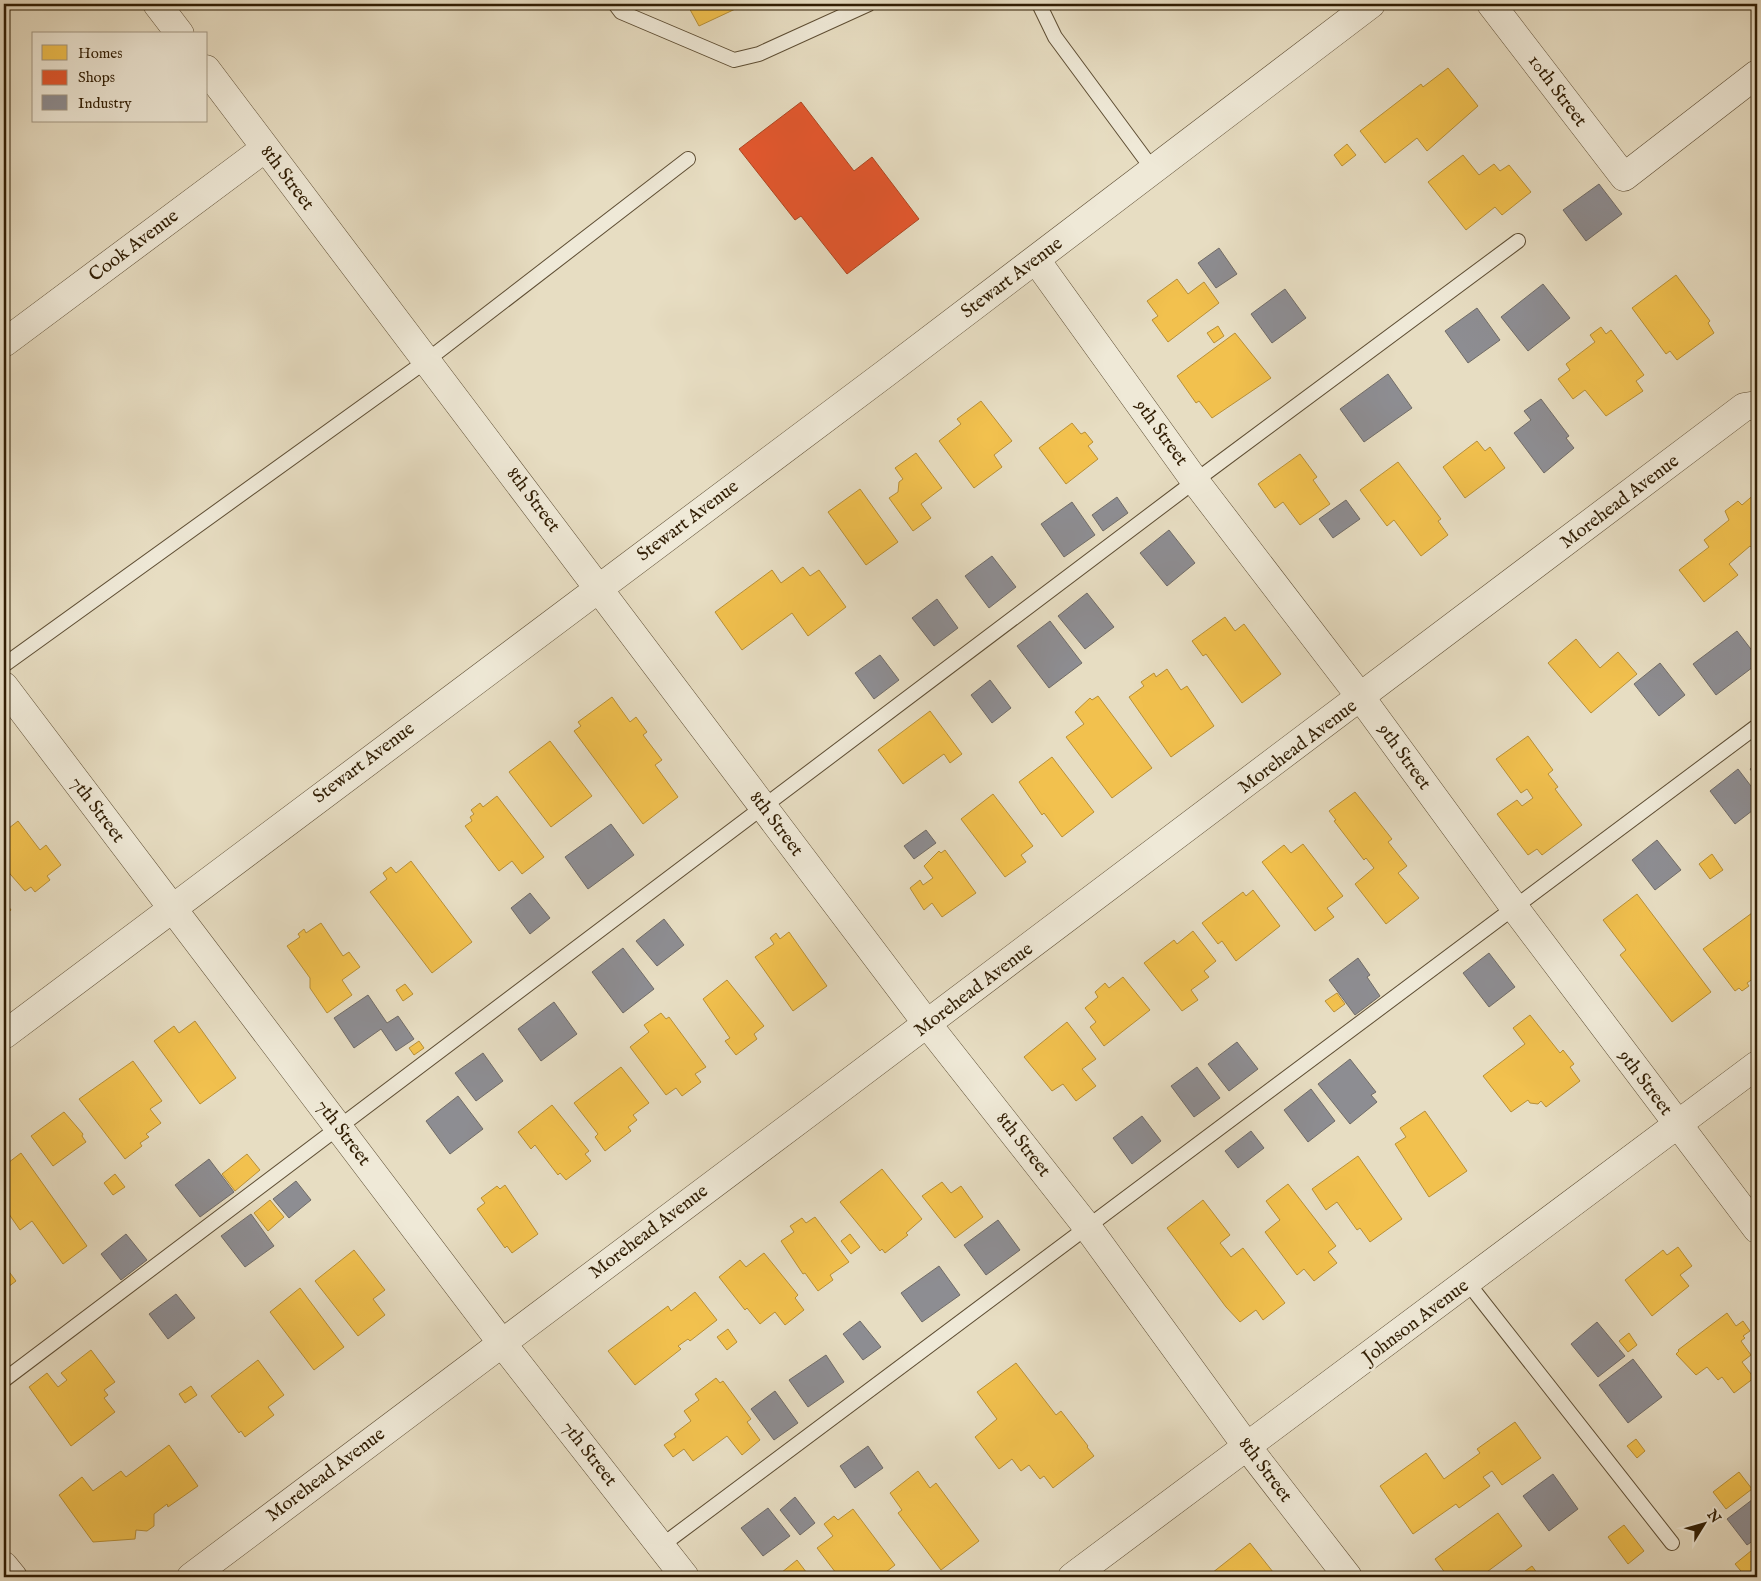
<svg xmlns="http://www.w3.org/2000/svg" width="1761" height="1581" font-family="'IM FELL English',serif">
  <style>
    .homes { fill: #f2c14e; stroke: #b89038 }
    .shops { fill: #e4572e; stroke: #ae4621 }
    .industry { fill: #8d8d92; stroke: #716c67 }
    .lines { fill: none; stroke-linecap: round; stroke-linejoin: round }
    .service-casing { stroke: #5e4e34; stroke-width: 16 }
    .minor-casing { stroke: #5e4e34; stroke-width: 29 }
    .service { stroke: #efe9d7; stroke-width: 14 }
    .minor { stroke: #efe9d7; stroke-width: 28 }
    .labels { text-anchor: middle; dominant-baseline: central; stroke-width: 5; stroke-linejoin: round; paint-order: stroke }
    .street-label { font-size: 19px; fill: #311e04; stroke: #efe9d7 }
  </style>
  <rect width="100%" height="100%" fill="#e7ddc2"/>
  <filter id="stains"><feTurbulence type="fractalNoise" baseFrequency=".004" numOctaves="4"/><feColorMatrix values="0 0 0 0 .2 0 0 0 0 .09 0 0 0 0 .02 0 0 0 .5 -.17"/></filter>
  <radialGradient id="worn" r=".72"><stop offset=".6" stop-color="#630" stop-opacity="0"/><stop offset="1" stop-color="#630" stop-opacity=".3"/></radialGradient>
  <path class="homes" d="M 687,4 L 746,4 L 699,26 Z
    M 1448,68 L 1478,106 L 1427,151 L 1417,138 L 1385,163 L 1360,131 L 1421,84 L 1423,87 Z
    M 1347,144 L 1356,155 L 1342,166 L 1334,155 Z
    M 1463,155 L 1479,175 L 1494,164 L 1500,171 L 1509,165 L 1531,192 L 1502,215 L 1495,207 L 1466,230 L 1428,182 Z
    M 1676,275 L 1710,321 L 1708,323 L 1714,333 L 1677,360 L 1670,351 L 1666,354 L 1632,308 Z
    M 1177,279 L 1188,294 L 1204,282 L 1219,303 L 1168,342 L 1152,320 L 1158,316 L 1147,301 Z
    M 1218,326 L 1224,336 L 1214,343 L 1207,333 Z
    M 1601,327 L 1606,334 L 1611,330 L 1644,375 L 1636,381 L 1643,391 L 1606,416 L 1585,390 L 1573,399 L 1558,379 L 1570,370 L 1566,364 L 1595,342 L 1590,335 Z
    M 1235,333 L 1271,378 L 1212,418 L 1199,401 L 1196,403 L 1177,376 Z
    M 981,401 L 1012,441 L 994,455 L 1002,467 L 974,488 L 939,441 L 961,424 L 957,419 Z
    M 1072,423 L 1081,434 L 1085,432 L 1093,442 L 1088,446 L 1098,459 L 1066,484 L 1039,448 Z
    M 1477,441 L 1485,451 L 1490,447 L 1505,468 L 1465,498 L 1443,467 Z
    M 916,453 L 942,488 L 921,504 L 931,518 L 913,531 L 889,498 L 898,492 L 899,482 L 903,479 L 895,468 Z
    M 1300,454 L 1317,477 L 1313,480 L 1330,504 L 1300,525 L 1283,502 L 1275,508 L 1258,484 Z
    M 1398,462 L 1441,519 L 1438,521 L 1448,535 L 1421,556 L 1394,520 L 1387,526 L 1360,490 Z
    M 860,489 L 898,542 L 866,565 L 828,512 Z
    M 1757,492 L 1757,547 L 1754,550 L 1750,546 L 1729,564 L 1738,575 L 1704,602 L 1679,570 L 1709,547 L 1704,540 L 1729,520 L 1725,511 L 1738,501 L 1742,505 Z
    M 803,567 L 810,576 L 819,570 L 846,607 L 808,636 L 792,613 L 742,650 L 715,612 L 772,570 L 781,583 Z
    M 1225,617 L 1235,631 L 1244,624 L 1281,674 L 1242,703 L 1206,654 L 1203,656 L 1192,641 Z
    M 1576,639 L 1600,668 L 1618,652 L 1637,674 L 1591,713 L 1548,663 Z
    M 1167,669 L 1181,690 L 1187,686 L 1214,726 L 1171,757 L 1129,697 L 1144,686 L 1141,682 L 1154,673 L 1156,677 Z
    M 1098,696 L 1152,768 L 1112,798 L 1066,737 L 1084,724 L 1075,712 L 1090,698 L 1092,700 Z
    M 612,697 L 630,722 L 636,717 L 647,732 L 643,735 L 662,760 L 655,765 L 678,797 L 643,824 L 574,731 L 581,726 L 578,722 Z
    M 930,711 L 962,754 L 950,763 L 944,754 L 903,784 L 878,750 Z
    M 1528,736 L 1553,770 L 1548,774 L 1558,787 L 1555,789 L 1582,825 L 1542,855 L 1537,849 L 1528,855 L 1497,814 L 1517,800 L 1522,806 L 1533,798 L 1527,789 L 1521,793 L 1496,759 Z
    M 550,741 L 592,796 L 551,827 L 509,772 Z
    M 1052,757 L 1094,812 L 1062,837 L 1044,813 L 1042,815 L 1019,782 Z
    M 1355,792 L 1392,839 L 1388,842 L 1407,866 L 1398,873 L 1419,898 L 1386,924 L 1355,884 L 1374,868 L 1366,858 L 1364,860 L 1334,821 L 1336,820 L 1329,811 Z
    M 993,794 L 1033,846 L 1021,855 L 1026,862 L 1005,877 L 961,819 Z
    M 497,796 L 544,857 L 522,874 L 512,861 L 499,871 L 465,826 L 472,821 L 470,817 L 474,814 L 471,810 L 480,803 L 483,807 Z
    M 18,821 L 40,850 L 46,845 L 61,865 L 47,876 L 50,880 L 35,892 L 31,887 L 25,891 L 4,867 L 4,832 Z
    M 1303,844 L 1343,896 L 1327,908 L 1334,917 L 1315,931 L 1262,862 L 1284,845 L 1291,853 Z
    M 945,850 L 976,893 L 942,917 L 932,903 L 924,910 L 910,888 L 920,880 L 923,885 L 933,878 L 924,866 L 939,851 L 941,853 Z
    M 1712,854 L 1723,870 L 1710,879 L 1699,864 Z
    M 411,861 L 472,942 L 432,973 L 370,892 L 387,879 L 383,873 L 391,867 L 396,873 Z
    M 1253,890 L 1280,926 L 1236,961 L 1222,941 L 1218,944 L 1202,923 L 1243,892 L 1246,896 Z
    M 1637,894 L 1711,992 L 1672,1022 L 1620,955 L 1626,950 L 1603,920 Z
    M 4,900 L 11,910 L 4,915 Z
    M 1752,913 L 1757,920 L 1757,976 L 1747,983 L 1749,986 L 1742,991 L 1739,988 L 1735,991 L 1703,949 Z
    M 321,923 L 343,956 L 349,952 L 360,967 L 342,980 L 352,995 L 327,1013 L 310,988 L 310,978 L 287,946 L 300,937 L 298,934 L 304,929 L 306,933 Z
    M 1193,931 L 1216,961 L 1204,971 L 1209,977 L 1191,990 L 1198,1000 L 1182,1011 L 1144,963 L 1174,940 L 1177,944 Z
    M 789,932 L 827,986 L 793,1011 L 755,957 L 774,944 L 770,938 L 776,933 L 780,939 Z
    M 1123,977 L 1150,1010 L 1104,1046 L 1090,1027 L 1096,1022 L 1085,1008 L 1098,997 L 1095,992 L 1105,983 L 1109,988 Z
    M 727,980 L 764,1026 L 754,1034 L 757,1039 L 736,1055 L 725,1041 L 730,1038 L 703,999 Z
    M 405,984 L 413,994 L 403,1001 L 396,990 Z
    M 1337,993 L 1345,1004 L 1334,1012 L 1325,1001 Z
    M 661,1013 L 666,1019 L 669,1017 L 706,1067 L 695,1074 L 701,1082 L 682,1096 L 676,1088 L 666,1095 L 630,1047 L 649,1032 L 644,1025 Z
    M 1530,1015 L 1560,1053 L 1563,1050 L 1574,1064 L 1570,1067 L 1580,1081 L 1546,1107 L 1541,1101 L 1538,1104 L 1530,1103 L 1528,1100 L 1511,1112 L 1483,1076 L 1525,1044 L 1513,1028 Z
    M 195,1021 L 236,1078 L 200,1104 L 154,1041 L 174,1026 L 179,1033 Z
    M 1067,1022 L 1096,1059 L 1082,1069 L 1096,1086 L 1076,1101 L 1063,1084 L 1052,1091 L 1024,1057 Z
    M 419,1041 L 424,1048 L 414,1055 L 409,1048 Z
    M 133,1061 L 162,1101 L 150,1109 L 161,1123 L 146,1134 L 149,1137 L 140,1143 L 142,1146 L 125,1159 L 79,1099 Z
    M 621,1067 L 649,1103 L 633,1115 L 637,1120 L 628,1127 L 631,1131 L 605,1151 L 595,1137 L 598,1134 L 574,1103 Z
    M 552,1105 L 589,1151 L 585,1154 L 591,1161 L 566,1180 L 560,1173 L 558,1175 L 535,1145 L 531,1149 L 518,1132 Z
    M 1425,1111 L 1467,1171 L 1429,1197 L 1395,1144 L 1406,1137 L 1400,1128 Z
    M 64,1112 L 83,1134 L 82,1136 L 86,1142 L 53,1166 L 31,1136 Z
    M 21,1153 L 87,1246 L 63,1264 L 32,1221 L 20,1230 L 4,1207 L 4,1166 Z
    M 247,1154 L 260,1170 L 235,1191 L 222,1174 Z
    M 1358,1156 L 1402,1219 L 1370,1242 L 1360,1228 L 1357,1230 L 1337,1202 L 1326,1210 L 1312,1189 Z
    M 882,1169 L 922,1219 L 906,1233 L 908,1235 L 885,1253 L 882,1249 L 880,1251 L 840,1202 Z
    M 115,1174 L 125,1187 L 113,1195 L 104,1183 Z
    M 942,1182 L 951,1193 L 961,1186 L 983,1217 L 955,1238 L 922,1196 Z
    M 1288,1184 L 1336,1246 L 1328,1252 L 1337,1263 L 1314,1281 L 1304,1269 L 1297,1275 L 1265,1232 L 1280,1220 L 1266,1201 Z
    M 505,1185 L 538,1234 L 512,1253 L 507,1246 L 505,1248 L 477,1209 L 485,1203 L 481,1198 L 497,1186 L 500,1189 Z
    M 270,1200 L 284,1217 L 268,1231 L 254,1213 Z
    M 1203,1200 L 1230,1235 L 1220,1243 L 1231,1257 L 1243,1248 L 1285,1303 L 1263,1320 L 1256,1310 L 1240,1322 L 1226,1307 L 1167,1228 Z
    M 815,1217 L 849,1262 L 830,1275 L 833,1280 L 818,1291 L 805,1273 L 803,1274 L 781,1241 L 794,1232 L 790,1226 L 802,1218 L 806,1223 Z
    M 850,1234 L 860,1247 L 851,1254 L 841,1241 Z
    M 1678,1247 L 1692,1266 L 1680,1275 L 1689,1286 L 1652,1316 L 1625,1280 L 1663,1250 L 1667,1255 Z
    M 354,1250 L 385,1290 L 373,1299 L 385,1315 L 358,1336 L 315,1281 Z
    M 764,1253 L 798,1295 L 795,1298 L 804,1310 L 785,1325 L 775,1312 L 760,1324 L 747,1308 L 745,1310 L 719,1277 L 740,1260 L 746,1267 Z
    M 4,1265 L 16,1281 L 4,1290 Z
    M 300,1288 L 344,1347 L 314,1370 L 270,1312 Z
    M 695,1292 L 717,1320 L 690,1341 L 688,1339 L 678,1346 L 681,1349 L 635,1385 L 608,1351 L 668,1306 L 671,1311 Z
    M 1727,1313 L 1736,1326 L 1743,1321 L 1750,1331 L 1743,1336 L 1745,1338 L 1741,1341 L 1751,1355 L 1742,1362 L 1754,1378 L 1734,1393 L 1722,1377 L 1718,1380 L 1707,1367 L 1696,1375 L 1676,1354 L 1679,1351 L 1678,1350 Z
    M 728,1329 L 737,1342 L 727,1350 L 717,1337 Z
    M 1629,1333 L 1637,1345 L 1628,1352 L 1619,1341 Z
    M 91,1350 L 115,1382 L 104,1390 L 108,1395 L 104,1398 L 115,1412 L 71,1446 L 29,1387 L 47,1373 L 58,1387 L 67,1380 L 61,1373 Z
    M 258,1360 L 284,1395 L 268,1407 L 274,1415 L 245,1437 L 241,1431 L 239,1433 L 211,1396 Z
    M 1016,1363 L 1056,1415 L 1061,1411 L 1088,1446 L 1087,1447 L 1094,1456 L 1053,1488 L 1044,1476 L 1040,1479 L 1029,1465 L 1021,1471 L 1012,1459 L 999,1469 L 975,1437 L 997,1419 L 977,1392 Z
    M 716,1378 L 720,1383 L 723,1381 L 751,1419 L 747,1422 L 760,1440 L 742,1455 L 727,1436 L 693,1461 L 684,1449 L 673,1457 L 664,1445 L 676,1437 L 674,1434 L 691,1421 L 684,1411 L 699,1400 L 695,1394 Z
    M 191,1386 L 197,1395 L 185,1403 L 179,1394 Z
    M 1515,1422 L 1541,1458 L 1502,1485 L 1492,1471 L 1483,1477 L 1490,1486 L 1459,1508 L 1456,1504 L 1413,1534 L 1380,1486 L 1426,1453 L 1444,1479 L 1480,1453 L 1477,1449 Z
    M 1636,1439 L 1645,1451 L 1637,1458 L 1627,1446 Z
    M 169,1445 L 198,1486 L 168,1507 L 167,1504 L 154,1514 L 154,1526 L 147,1531 L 136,1530 L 135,1539 L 93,1542 L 59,1495 L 82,1477 L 93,1491 L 121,1471 L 126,1477 Z
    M 918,1471 L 930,1488 L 936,1483 L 979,1541 L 941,1570 L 898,1513 L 902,1510 L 890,1493 Z
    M 1739,1472 L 1752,1489 L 1726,1509 L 1713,1492 Z
    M 853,1509 L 895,1565 L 886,1572 L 890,1577 L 839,1577 L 817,1548 L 833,1536 L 824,1524 L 834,1516 L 838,1520 Z
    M 1498,1513 L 1522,1546 L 1480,1577 L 1448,1577 L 1435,1559 Z
    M 1624,1525 L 1644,1551 L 1628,1564 L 1608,1537 Z
    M 1250,1543 L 1277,1577 L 1215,1577 L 1212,1573 Z
    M 1757,1546 L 1757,1577 L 1746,1577 L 1735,1564 Z
    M 797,1560 L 810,1577 L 776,1577 Z
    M 1532,1566 L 1540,1577 L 1517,1577 Z"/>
  <path class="shops" d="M 801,102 L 854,171 L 872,157 L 919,219 L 847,274 L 801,216 L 795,220 L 739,149 Z"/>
  <path class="industry" d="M 1599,184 L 1622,214 L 1586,241 L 1563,210 Z
    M 1219,248 L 1237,274 L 1216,288 L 1198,263 Z
    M 1543,284 L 1570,318 L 1528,351 L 1501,317 Z
    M 1285,289 L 1306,318 L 1272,343 L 1251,314 Z
    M 1477,308 L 1500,340 L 1468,363 L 1445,331 Z
    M 1388,374 L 1412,408 L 1364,442 L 1340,409 Z
    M 1541,399 L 1569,436 L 1566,438 L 1574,448 L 1544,473 L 1514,433 L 1531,420 L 1524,411 Z
    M 1117,497 L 1128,513 L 1103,531 L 1092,515 Z
    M 1346,500 L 1360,519 L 1333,538 L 1319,519 Z
    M 1072,502 L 1095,535 L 1064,557 L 1041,524 Z
    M 1169,530 L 1195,563 L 1167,586 L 1140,553 Z
    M 992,556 L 1016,587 L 989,608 L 965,576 Z
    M 1087,593 L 1114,627 L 1085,649 L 1058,616 Z
    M 937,599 L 958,628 L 934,646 L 912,618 Z
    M 1050,621 L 1082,663 L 1049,688 L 1017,646 Z
    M 1737,631 L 1757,657 L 1757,664 L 1716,695 L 1693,664 Z
    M 880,655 L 899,680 L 874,699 L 855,673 Z
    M 1660,663 L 1685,695 L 1659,716 L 1634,684 Z
    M 990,680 L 1011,708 L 992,723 L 971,695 Z
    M 1757,764 L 1757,778 L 1750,769 Z
    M 1738,769 L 1757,794 L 1757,807 L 1735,824 L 1710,791 Z
    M 611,824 L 634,855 L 588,889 L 565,857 Z
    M 926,830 L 936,843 L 914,859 L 904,846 Z
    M 1657,840 L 1681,870 L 1655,890 L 1632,860 Z
    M 530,893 L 550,918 L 530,934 L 511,908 Z
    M 664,919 L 684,945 L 657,966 L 636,941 Z
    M 623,948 L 654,989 L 623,1013 L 592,972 Z
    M 1489,953 L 1515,987 L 1489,1007 L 1463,973 Z
    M 1358,958 L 1370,975 L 1367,977 L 1380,996 L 1355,1015 L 1329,980 Z
    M 368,995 L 387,1023 L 398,1016 L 414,1039 L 396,1051 L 381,1029 L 354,1048 L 334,1018 Z
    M 554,1002 L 577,1034 L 541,1061 L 518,1029 Z
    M 1237,1042 L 1258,1069 L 1229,1091 L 1208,1064 Z
    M 483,1053 L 503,1081 L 476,1101 L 455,1073 Z
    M 1350,1059 L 1376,1092 L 1371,1095 L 1377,1102 L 1350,1124 L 1318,1084 Z
    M 1197,1067 L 1220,1098 L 1194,1117 L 1171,1086 Z
    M 1311,1089 L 1335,1121 L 1308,1142 L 1284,1110 Z
    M 458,1096 L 483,1129 L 450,1154 L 426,1121 Z
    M 1142,1116 L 1161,1141 L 1132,1164 L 1113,1138 Z
    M 1251,1131 L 1264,1148 L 1238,1168 L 1225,1151 Z
    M 209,1159 L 234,1192 L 200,1217 L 175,1185 Z
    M 296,1181 L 311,1200 L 289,1218 L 273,1199 Z
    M 251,1214 L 274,1246 L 245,1267 L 221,1236 Z
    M 998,1220 L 1020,1250 L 986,1275 L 964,1245 Z
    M 126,1234 L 147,1260 L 121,1280 L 101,1254 Z
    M 939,1266 L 960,1295 L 922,1322 L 901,1293 Z
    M 176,1294 L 195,1318 L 168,1339 L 149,1314 Z
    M 860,1321 L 881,1347 L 863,1360 L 843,1334 Z
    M 1597,1322 L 1625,1356 L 1598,1377 L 1571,1344 Z
    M 826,1355 L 844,1382 L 808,1407 L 789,1380 Z
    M 1633,1359 L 1662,1397 L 1628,1423 L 1599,1385 Z
    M 775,1391 L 798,1423 L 774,1440 L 751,1409 Z
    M 868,1446 L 883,1468 L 855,1488 L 840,1466 Z
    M 1553,1474 L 1578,1509 L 1549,1531 L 1523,1496 Z
    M 1757,1496 L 1757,1538 L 1747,1545 L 1727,1519 Z
    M 795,1497 L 815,1523 L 800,1535 L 780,1510 Z
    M 768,1508 L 790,1536 L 763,1556 L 741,1528 Z
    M 1660,1571 L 1664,1577 L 1652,1577 Z"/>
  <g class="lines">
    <g class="service-casing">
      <path id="service" d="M 615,4 L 621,12 L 734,60 L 759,54 L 869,4
        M 1039,4 L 1055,37 L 1154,171
        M 4,665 L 426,361 L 688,159
        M 1468,1283 L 1672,1543
        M 4,1380 L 1195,481 L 1518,241
        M 661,1546 L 1757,726"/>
    </g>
    <g class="minor-casing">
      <path id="minor" d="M 157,4 L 180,34
        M 1491,4 L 1624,177 L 1757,74
        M 206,69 L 928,1025 L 1088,1228 L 1248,1448 L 1348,1577
        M 1036,260 L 1195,481 L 1362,699 L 1514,907 L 1757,1229
        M 4,343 L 264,149
        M 4,686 L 501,1342 L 685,1577
        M 4,1035 L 886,373 L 1371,4
        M 4,1566 L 13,1577
        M 191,1577 C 708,1186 1229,801 1744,407 L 1757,405
        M 1072,1577 L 1757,1065"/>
    </g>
    <use href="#service" class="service"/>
    <use href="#minor" class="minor"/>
  </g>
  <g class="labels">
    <g class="street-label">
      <text transform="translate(1557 91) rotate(53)">10th Street</text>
      <text transform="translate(287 178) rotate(53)">8th Street</text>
      <text transform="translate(134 246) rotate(-37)">Cook Avenue</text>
      <text transform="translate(1012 278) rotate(-37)">Stewart Avenue</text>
      <text transform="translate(1161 433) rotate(54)">9th Street</text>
      <text transform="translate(533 500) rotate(53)">8th Street</text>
      <text transform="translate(1620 502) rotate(-37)">Morehead Avenue</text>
      <text transform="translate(688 521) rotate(-37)">Stewart Avenue</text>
      <text transform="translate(1298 747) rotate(-37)">Morehead Avenue</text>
      <text transform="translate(1404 757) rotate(54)">9th Street</text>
      <text transform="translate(364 763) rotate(-37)">Stewart Avenue</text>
      <text transform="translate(97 810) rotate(53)">7th Street</text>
      <text transform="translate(776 824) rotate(53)">8th Street</text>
      <text transform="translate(974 990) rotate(-37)">Morehead Avenue</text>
      <text transform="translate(1645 1083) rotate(53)">9th Street</text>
      <text transform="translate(343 1133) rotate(53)">7th Street</text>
      <text transform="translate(1023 1145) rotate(52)">8th Street</text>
      <text transform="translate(649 1232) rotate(-37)">Morehead Avenue</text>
      <text transform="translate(1416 1322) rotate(-37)">Johnson Avenue</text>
      <text transform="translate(589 1454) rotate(52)">7th Street</text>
      <text transform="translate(1265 1470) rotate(53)">8th Street</text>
      <text transform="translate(326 1475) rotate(-37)">Morehead Avenue</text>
    </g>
  </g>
  <rect width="1761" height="1581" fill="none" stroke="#e7ddc2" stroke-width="20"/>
  <rect x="5" y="5" width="1751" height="1571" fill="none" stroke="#311e04" stroke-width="2.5"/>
  <rect x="10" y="10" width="1741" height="1561" fill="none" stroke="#311e04"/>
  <rect x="32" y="32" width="175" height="90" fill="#efe9d7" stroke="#a39883"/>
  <rect x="42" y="45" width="25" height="15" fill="#f2c14e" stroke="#a39883"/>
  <text x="78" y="58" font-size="15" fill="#311e04">Homes</text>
  <rect x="42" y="70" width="25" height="15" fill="#e4572e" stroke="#a39883"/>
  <text x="78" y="82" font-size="15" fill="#311e04">Shops</text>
  <rect x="42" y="95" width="25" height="15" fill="#8d8d92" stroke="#a39883"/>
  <text x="78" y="108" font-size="15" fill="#311e04">Industry</text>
  <g transform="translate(1704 1524) rotate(53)" stroke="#efe9d7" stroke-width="4" paint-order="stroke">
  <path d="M0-4L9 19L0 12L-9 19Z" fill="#311e04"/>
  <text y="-8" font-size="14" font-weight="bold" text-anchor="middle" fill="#311e04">N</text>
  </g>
  <rect width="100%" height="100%" filter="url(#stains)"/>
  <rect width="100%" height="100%" fill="url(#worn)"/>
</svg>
